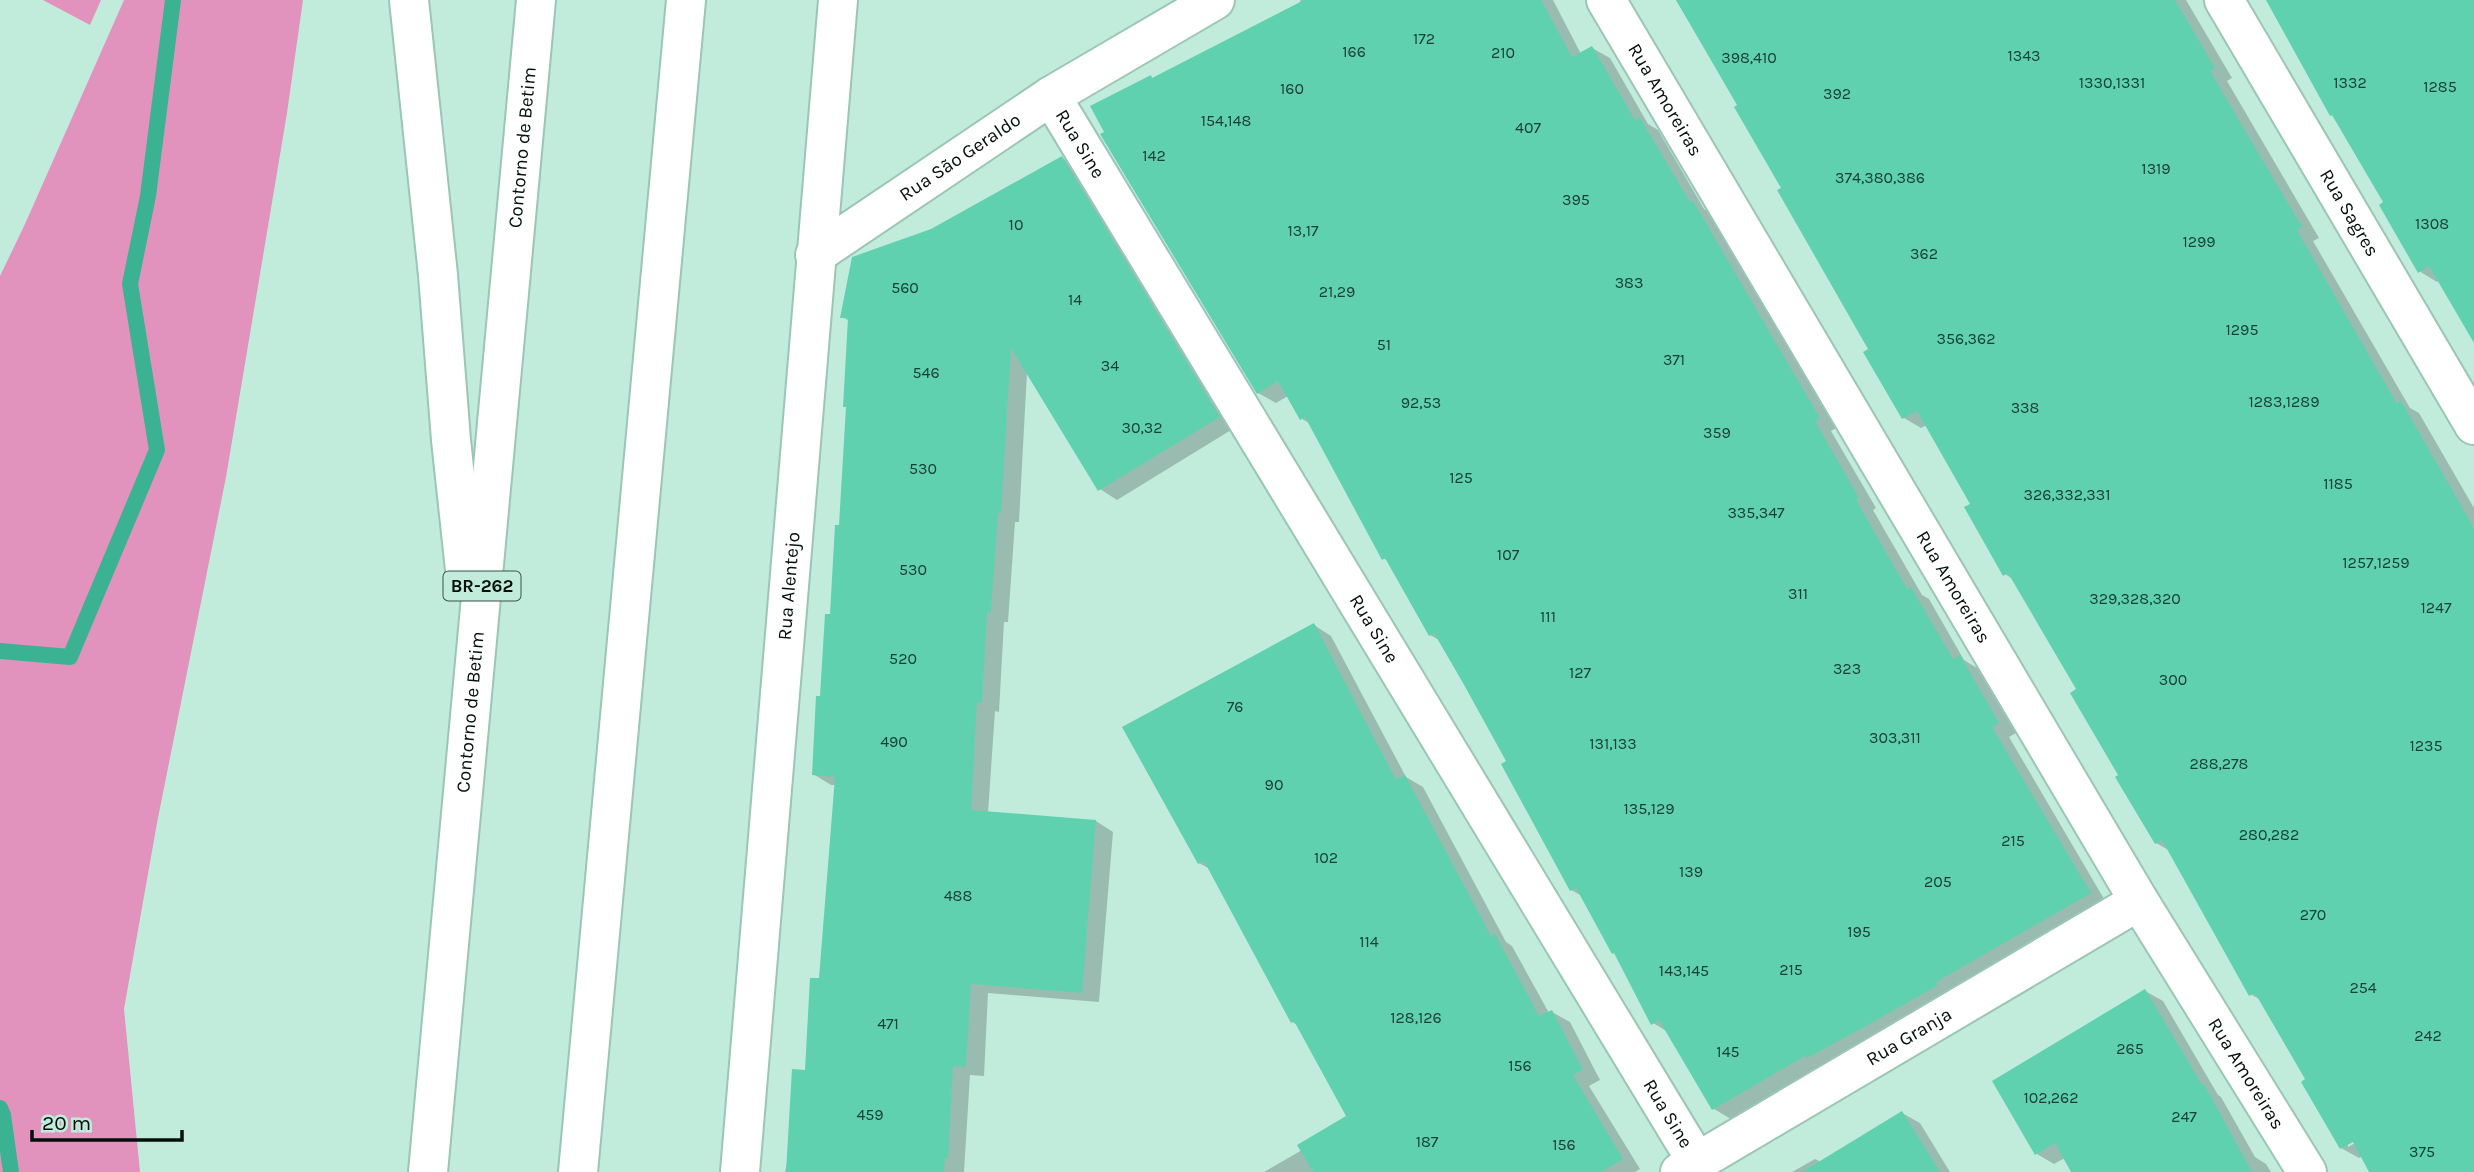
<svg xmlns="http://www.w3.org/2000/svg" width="2474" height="1172" font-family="Karla,sans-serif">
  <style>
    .green { fill: #e193be }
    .shadow { fill: #0003; fill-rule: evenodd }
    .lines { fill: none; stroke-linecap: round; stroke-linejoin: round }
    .stream { stroke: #3bb291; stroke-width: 16 }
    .building { fill: #5fd1af }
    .street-casing { stroke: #9bc5b6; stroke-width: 42 }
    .secondary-casing { stroke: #9bc5b6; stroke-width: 42 }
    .highway-casing { stroke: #9bc5b6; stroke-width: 42 }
    .street { stroke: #fff; stroke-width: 38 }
    .secondary { stroke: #fff; stroke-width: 38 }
    .highway { stroke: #fff; stroke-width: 38 }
    .labels { text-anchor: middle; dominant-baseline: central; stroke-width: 5; stroke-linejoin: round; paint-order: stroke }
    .number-label { font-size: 16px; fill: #194034 }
    .shield { fill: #c1ecdc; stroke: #3b514a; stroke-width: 2 }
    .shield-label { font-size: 18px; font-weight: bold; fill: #020f0b }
    .street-label { font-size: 19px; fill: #020f0b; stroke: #c1ecdc }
  </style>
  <rect width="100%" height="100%" fill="#c1ecdc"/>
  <path class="green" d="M 43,0 L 101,0 L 90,25 Z
    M 124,0 L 303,0 L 287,113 L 226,477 L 157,823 L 124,1009 L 140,1172 L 0,1172 L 0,276 L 25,224 Z"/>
  <path class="shadow" d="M 1300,0 L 1553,0 L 1581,54 L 1592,48 L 1610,58 L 1648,124 L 1658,130 L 1704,209 L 1711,213 L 1836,428 L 1831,431 L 1876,508 L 1873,510 L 1922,595 L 1929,599 L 1964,660 L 1977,668 L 2016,733 L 2009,737 L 2107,904 L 1731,1119 L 1714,1109 L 1668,1032 L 1653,1023 L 1617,955 L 1582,896 L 1571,890 L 1508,762 L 1441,641 L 1430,635 L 1390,562 L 1383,558 L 1311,424 L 1302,419 L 1288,396 L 1276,403 L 1258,393 L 1224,43 L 1301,3 Z
    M 1676,0 L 2186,0 L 2232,78 L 2227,81 L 2319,238 L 2313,241 L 2410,408 L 2419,413 L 2474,508 L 2474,1172 L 2370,1172 L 2363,1156 L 2359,1158 L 2341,1148 L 2308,1080 L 2261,1000 L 2250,994 L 2170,851 L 2156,843 L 2078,690 L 2014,580 L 2005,574 L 1972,505 L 1927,425 L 1921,428 L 1904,418 L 1871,349 L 1739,105 ZM 2362,1139 L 2348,1147 L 2348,1143 Z
    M 2269,0 L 2474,0 L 2474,340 L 2439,280 L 2437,282 L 2419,271 L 2386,203 L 2336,117 L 2331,115 Z
    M 1062,158 L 1079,168 L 1236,427 L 1117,500 L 1100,489 L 1027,372 L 1019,522 L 1015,522 L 1008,622 L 1004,622 L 999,712 L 995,711 L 988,813 L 1096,821 L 1113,832 L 1099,1002 L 988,993 L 984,1076 L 970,1075 L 964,1172 L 785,1172 L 807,1072 L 820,980 L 836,785 L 831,785 L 813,774 L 840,527 L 848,408 L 850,321 L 842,317 L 932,231 Z
    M 1314,625 L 1331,636 L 1406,777 L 1423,787 L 1506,942 L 1512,946 L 1549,1013 L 1552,1012 L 1570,1022 L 1600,1080 L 1589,1086 L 1640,1169 L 1635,1172 L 1264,1172 L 1302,1150 L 1348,1117 L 1299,1026 L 1292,1022 L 1210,869 L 1199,863 Z
    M 2145,991 L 2163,1001 L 2218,1095 L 2221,1097 L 2255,1157 L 2266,1164 L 2271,1172 L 2073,1172 L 2065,1158 L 2054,1164 L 2037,1154 Z
    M 1902,1113 L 1920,1123 L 1950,1172 L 1792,1172 L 1815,1159 L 1821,1162 Z"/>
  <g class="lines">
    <path class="stream" d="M 0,651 L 70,657 L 157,450 L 130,284 L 148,196 L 173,0
      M 0,1108 L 3,1115 L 11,1172"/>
  </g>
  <path class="building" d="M 1304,0 L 1541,0 L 1572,57 L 1592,46 L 1635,120 L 1640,118 L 1690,202 L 1693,201 L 1820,418 L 1815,421 L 1859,498 L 1856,500 L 1907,589 L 1911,587 L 1953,659 L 1960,655 L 1999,723 L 1992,727 L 2091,893 L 1936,982 L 1938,985 L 1868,1025 L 1807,1058 L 1805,1056 L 1712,1110 L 1659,1020 L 1651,1025 L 1614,953 L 1612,954 L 1576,888 L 1570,891 L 1501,764 L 1506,761 L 1463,683 L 1434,633 L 1429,636 L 1385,558 L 1382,560 L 1305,417 L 1300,420 L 1278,381 L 1257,394 L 1100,134 L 1104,132 L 1090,106 L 1151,75 L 1152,78 Z
    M 1676,0 L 2175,0 L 2215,68 L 2210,71 L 2302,227 L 2297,230 L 2397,404 L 2401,401 L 2474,528 L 2474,1172 L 2369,1172 L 2353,1142 L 2340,1149 L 2301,1082 L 2305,1079 L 2255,993 L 2249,996 L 2162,840 L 2155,844 L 2115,777 L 2118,775 L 2070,693 L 2076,689 L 2008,573 L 2003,576 L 1964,507 L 1970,504 L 1917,411 L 1902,419 L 1863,352 L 1868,349 L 1777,190 L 1781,188 L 1734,107 L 1737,105 Z
    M 2266,0 L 2474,0 L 2474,343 L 2429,266 L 2418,273 L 2379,205 L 2383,202 L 2332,115 L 2330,116 Z
    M 1062,156 L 1220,417 L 1098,491 L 1011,348 L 1001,513 L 998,513 L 991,613 L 987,612 L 982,703 L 977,702 L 971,810 L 1096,820 L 1082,993 L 971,984 L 966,1067 L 953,1066 L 948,1158 L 945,1158 L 944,1172 L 786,1172 L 792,1069 L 805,1070 L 810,978 L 819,978 L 835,777 L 812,775 L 816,696 L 820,696 L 825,614 L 830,614 L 835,525 L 839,525 L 846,407 L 843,407 L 848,318 L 840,318 L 852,257 L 931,229 Z
    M 1314,623 L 1396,780 L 1405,775 L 1491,936 L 1495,934 L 1539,1016 L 1552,1010 L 1583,1070 L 1573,1075 L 1623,1159 L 1601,1172 L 1313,1172 L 1297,1145 L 1346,1116 L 1294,1021 L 1291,1023 L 1204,861 L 1198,864 L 1122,727 Z
    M 2145,989 L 2202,1085 L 2204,1084 L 2252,1172 L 2071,1172 L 2055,1143 L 2035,1155 L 1992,1081 Z
    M 1902,1111 L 1940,1172 L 1802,1172 Z"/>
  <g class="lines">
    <g class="street-casing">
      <g id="street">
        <path id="s1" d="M 1606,0 L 2139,901 L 2307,1172"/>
        <path id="s2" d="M 1051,96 L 1697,1162"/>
        <path id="s3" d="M 815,255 L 1051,96 L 1215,0"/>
        <path id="s4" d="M 740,1172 L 838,0"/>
        <path id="s5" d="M 1680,1172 L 2139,901"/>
      </g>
    </g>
    <g class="secondary-casing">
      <g id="secondary">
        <path id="s6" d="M 2224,0 L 2474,425"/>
      </g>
    </g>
    <g class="highway-casing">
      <g id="highway">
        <path d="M 409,0 L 438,275 L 451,440 L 466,579"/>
        <path id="s7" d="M 428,1172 L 536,0"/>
        <path d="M 578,1172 L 686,0"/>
      </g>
    </g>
    <use href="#street" class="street"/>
    <use href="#secondary" class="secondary"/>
    <use href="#highway" class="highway"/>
  </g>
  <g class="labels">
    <g class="number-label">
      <text x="1424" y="38">172</text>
      <text x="1354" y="51">166</text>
      <text x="1503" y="52">210</text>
      <text x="2024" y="55">1343</text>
      <text x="1749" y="57">398,410</text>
      <text x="2112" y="82">1330,1331</text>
      <text x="2350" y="82">1332</text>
      <text x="2440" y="86">1285</text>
      <text x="1292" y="88">160</text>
      <text x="1837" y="93">392</text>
      <text x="1226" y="120">154,148</text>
      <text x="1528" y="127">407</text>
      <text x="1154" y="155">142</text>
      <text x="2156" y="168">1319</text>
      <text x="1880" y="177">374,380,386</text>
      <text x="1576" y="199">395</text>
      <text x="2432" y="223">1308</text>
      <text x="1016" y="224">10</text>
      <text x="1303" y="230">13,17</text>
      <text x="2199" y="241">1299</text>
      <text x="1924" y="253">362</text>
      <text x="1629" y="282">383</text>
      <text x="905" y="287">560</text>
      <text x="1337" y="291">21,29</text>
      <text x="1075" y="299">14</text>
      <text x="2242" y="329">1295</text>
      <text x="1966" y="338">356,362</text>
      <text x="1384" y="344">51</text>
      <text x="1674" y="359">371</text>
      <text x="1110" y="365">34</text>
      <text x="926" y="372">546</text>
      <text x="2284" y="401">1283,1289</text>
      <text x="1421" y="402">92,53</text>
      <text x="2025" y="407">338</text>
      <text x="1142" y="427">30,32</text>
      <text x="1717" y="432">359</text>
      <text x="923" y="468">530</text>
      <text x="1461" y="477">125</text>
      <text x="2338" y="483">1185</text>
      <text x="2067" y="494">326,332,331</text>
      <text x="1756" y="512">335,347</text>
      <text x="1508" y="554">107</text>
      <text x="2376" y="562">1257,1259</text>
      <text x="913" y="569">530</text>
      <text x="1798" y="593">311</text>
      <text x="2135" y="598">329,328,320</text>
      <text x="2436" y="607">1247</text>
      <text x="1548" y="616">111</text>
      <text x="903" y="658">520</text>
      <text x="1847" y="668">323</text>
      <text x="1580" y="672">127</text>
      <text x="2173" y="679">300</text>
      <text x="1235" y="706">76</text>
      <text x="1895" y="737">303,311</text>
      <text x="894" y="741">490</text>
      <text x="1613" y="743">131,133</text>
      <text x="2426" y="745">1235</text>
      <text x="2219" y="763">288,278</text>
      <text x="1274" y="784">90</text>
      <text x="1649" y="808">135,129</text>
      <text x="2269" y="834">280,282</text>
      <text x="2013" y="840">215</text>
      <text x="1326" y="857">102</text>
      <text x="1691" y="871">139</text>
      <text x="1938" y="881">205</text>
      <text x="958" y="895">488</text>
      <text x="2313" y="914">270</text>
      <text x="1859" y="931">195</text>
      <text x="1369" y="941">114</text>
      <text x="1791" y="969">215</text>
      <text x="1684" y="970">143,145</text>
      <text x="2363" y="987">254</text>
      <text x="1416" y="1017">128,126</text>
      <text x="888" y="1023">471</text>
      <text x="2428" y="1035">242</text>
      <text x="2130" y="1048">265</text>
      <text x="1728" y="1051">145</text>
      <text x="1520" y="1065">156</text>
      <text x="2051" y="1097">102,262</text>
      <text x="870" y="1114">459</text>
      <text x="2184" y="1116">247</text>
      <text x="1427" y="1141">187</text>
      <text x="1564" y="1144">156</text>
      <text x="2422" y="1151">375</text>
    </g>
    <rect class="shield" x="443.5" y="571.5" width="77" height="29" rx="5"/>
    <g class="shield-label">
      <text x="482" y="586">BR-262</text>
    </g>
    <g class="street-label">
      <text stroke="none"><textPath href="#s1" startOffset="116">Rua Amoreiras</textPath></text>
      <text stroke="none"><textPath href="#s2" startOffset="56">Rua Sine</textPath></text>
      <text stroke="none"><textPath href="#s7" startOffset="1029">Contorno de Betim</textPath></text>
      <text stroke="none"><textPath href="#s3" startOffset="175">Rua São Geraldo</textPath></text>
      <text stroke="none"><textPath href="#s6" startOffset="247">Rua Sagres</textPath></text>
      <text stroke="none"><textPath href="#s4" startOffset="588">Rua Alentejo</textPath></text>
      <text stroke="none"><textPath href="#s1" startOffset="682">Rua Amoreiras</textPath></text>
      <text stroke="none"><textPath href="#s2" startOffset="623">Rua Sine</textPath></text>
      <text stroke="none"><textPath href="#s7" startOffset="462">Contorno de Betim</textPath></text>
      <text stroke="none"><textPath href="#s5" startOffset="266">Rua Granja</textPath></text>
      <text stroke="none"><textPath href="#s1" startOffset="1250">Rua Amoreiras</textPath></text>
      <text stroke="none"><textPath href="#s2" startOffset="1190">Rua Sine</textPath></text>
    </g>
  </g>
  <path d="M32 1130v10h150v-10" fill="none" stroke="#020f0b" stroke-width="3.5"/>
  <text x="42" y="1130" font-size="21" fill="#020f0b" stroke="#c1ecdc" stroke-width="5" paint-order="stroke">20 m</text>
</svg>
